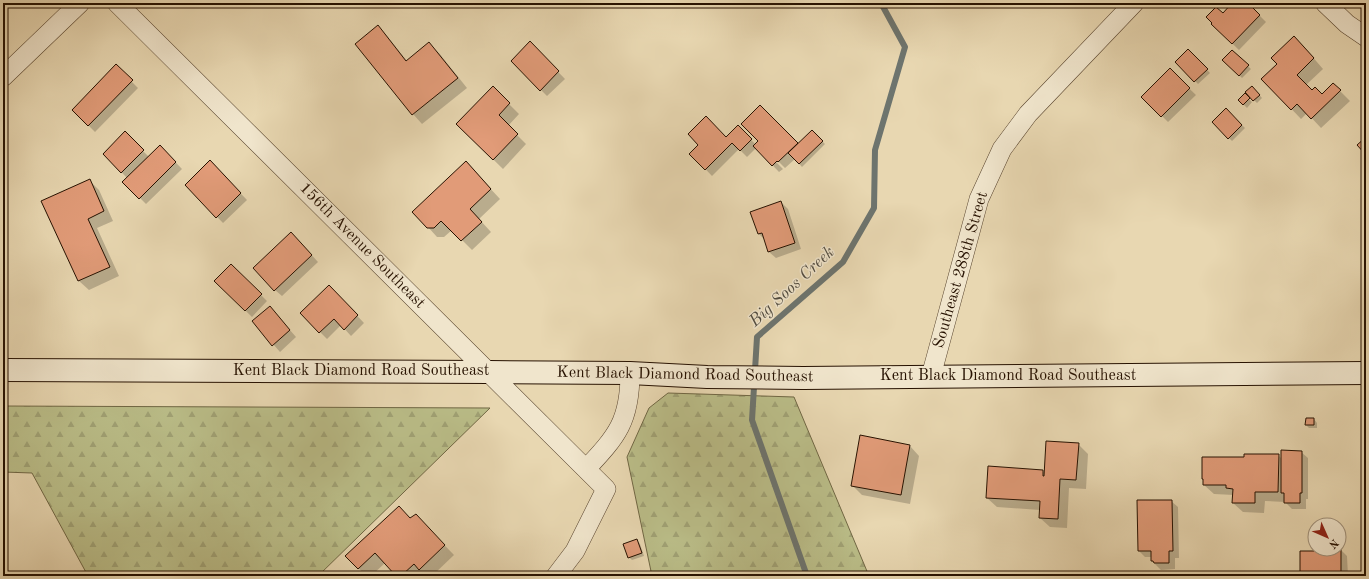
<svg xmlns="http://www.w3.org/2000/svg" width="1369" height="579" font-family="'Old Standard TT',serif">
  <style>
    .forest { fill: url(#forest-firs); stroke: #706744 }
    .shadow { fill: #0003 }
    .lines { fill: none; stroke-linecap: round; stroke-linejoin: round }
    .stream { stroke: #6d746e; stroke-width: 6 }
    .building { fill: #e19b78; stroke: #261100 }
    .street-casing { stroke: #56422c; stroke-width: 20 }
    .secondary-casing { stroke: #261100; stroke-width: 24 }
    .street { stroke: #f0e5cc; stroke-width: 19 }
    .secondary { stroke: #f0e5cc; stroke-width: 22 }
    .labels { text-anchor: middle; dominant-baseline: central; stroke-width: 3; stroke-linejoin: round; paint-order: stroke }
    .street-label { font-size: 16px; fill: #261100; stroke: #f0e5cc }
    .water-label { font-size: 17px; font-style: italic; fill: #504b40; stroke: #f0e5cc }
  </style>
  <defs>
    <pattern id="forest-firs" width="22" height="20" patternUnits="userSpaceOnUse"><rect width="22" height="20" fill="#babd88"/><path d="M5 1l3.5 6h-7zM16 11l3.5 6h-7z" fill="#a0a174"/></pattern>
  </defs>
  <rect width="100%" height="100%" fill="#e8d7b1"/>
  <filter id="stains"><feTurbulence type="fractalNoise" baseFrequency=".005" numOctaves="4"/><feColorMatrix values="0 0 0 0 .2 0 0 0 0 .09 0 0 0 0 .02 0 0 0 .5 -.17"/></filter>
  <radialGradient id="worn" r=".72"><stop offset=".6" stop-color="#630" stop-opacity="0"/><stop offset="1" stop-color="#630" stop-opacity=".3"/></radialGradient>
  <path class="forest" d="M 668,393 L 794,397 L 869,576 L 652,576 L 627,457 L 649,408 Z
    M 3,406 L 490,408 L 318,576 L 88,576 L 32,473 L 3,472 Z"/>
  <path class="shadow" d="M 1233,3 L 1247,3 L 1266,22 L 1239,50 L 1212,24 Z
    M 378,27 L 387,36 L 407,61 L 429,44 L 439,53 L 467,88 L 422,124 L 413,114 Z
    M 530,43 L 565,79 L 547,96 L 512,61 Z
    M 1304,47 L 1323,69 L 1306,85 L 1312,91 L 1322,96 L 1333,84 L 1350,101 L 1321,128 L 1307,113 L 1301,119 L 1263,79 L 1279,64 Z
    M 1188,50 L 1210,73 L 1198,84 L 1177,62 Z
    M 1232,51 L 1251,69 L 1242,78 L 1224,60 Z
    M 116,66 L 138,88 L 95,132 L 73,110 Z
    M 1170,70 L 1196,95 L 1168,122 L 1143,97 Z
    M 493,88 L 519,114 L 508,126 L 526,144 L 503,169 L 457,124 Z
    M 1255,90 L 1262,98 L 1257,103 L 1254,100 Z
    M 1245,95 L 1252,102 L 1247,108 L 1239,100 Z
    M 760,106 L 798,145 L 812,131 L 825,144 L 802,167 L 795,159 L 785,168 L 774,157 L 773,159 L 783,169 L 779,172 L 756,148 L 747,157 L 739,149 L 712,176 L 691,154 L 726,138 L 738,126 L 756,145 L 759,141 Z
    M 1226,110 L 1245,128 L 1232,141 L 1213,122 Z
    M 125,133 L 149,157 L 160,146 L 182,169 L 146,204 L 124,182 L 127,178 L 104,154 Z
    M 210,162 L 247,200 L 223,223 L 186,185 Z
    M 475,172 L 500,199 L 479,219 L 491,232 L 472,250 L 452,230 L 444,237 L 437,237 L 428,227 Z
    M 89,180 L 99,190 L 113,221 L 97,228 L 119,276 L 89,290 L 79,281 L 42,202 Z
    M 781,202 L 788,209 L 801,249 L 776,258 L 769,252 L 766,241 L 758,233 Z
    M 298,240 L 318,262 L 282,296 L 275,290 Z
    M 231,265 L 267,301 L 252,317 L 215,281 Z
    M 329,286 L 364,323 L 351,336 L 341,325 L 327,339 L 301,313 Z
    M 276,314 L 296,337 L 280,352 L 253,321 Z
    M 1314,419 L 1317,423 L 1317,428 L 1309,428 L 1306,425 Z
    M 1078,444 L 1088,454 L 1086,489 L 1069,488 L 1067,528 L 1050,527 L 1040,518 L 1040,510 L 997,507 L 987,498 L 1043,471 L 1046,473 Z
    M 910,446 L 919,456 L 910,504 L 862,495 L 852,485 Z
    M 1301,452 L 1308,458 L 1308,499 L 1306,499 L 1306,509 L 1292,509 L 1285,502 L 1265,501 L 1264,513 L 1243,512 L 1233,503 L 1234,495 L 1214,494 L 1204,485 L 1245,458 L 1278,455 L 1282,459 Z
    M 1171,501 L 1178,507 L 1179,558 L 1175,558 L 1175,569 L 1161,570 L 1152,561 L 1152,557 L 1145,557 L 1139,551 Z
    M 411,520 L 425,525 L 454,555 L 432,576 L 426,576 L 424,573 L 421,576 L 397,576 L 385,563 L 371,576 L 366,576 L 347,556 Z
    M 637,540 L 640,544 L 644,556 L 632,560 L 629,557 Z
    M 1315,543 L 1315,549 L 1341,550 L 1347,556 L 1348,576 L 1303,576 L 1315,552 Z"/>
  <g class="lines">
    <path class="stream" d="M 807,576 L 752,420 L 757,337 L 843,262 L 874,208 L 875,150 L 905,47 L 881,3"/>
  </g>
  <path class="building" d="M 1232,3 L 1248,3 L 1260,15 L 1232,44 L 1211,24 L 1212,23 L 1206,17 L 1216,7 L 1223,13 Z
    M 378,25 L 406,61 L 429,42 L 458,78 L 412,115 L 355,44 Z
    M 1294,36 L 1314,58 L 1297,75 L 1312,90 L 1315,87 L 1322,94 L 1333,83 L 1341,90 L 1311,119 L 1297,104 L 1291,110 L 1261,79 L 1277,64 L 1271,58 Z
    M 530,41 L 559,71 L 540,91 L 511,61 Z
    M 1188,49 L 1208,69 L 1194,82 L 1175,62 Z
    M 1232,50 L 1249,65 L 1239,76 L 1222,60 Z
    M 116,64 L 133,80 L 88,126 L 72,110 Z
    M 1170,68 L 1190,88 L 1161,117 L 1141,97 Z
    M 493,86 L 510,103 L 499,115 L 518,134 L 493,160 L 456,124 Z
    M 1252,86 L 1260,95 L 1253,101 L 1245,92 Z
    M 1245,93 L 1250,98 L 1243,105 L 1238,100 Z
    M 760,105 L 798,143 L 778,162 L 777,161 L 772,166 L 753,146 L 758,141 L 741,124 Z
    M 1226,108 L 1242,125 L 1228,139 L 1212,122 Z
    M 706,116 L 726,137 L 738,125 L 752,139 L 740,151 L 732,143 L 705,170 L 689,154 L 698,145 L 688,134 Z
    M 812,130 L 823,141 L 799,164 L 788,153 Z
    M 125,131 L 144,150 L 121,173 L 103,154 Z
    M 1366,137 L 1366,155 L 1357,145 Z
    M 160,145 L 176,162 L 139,199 L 122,182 Z
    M 210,160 L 241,193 L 216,218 L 185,185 Z
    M 466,161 L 491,189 L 470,209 L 482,222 L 461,241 L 441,221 L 434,228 L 427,228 L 412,212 Z
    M 90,179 L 104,211 L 88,219 L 110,267 L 78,281 L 41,201 Z
    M 781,201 L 795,243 L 768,252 L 762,233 L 758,234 L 750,212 Z
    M 291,232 L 312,255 L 274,291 L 253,268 Z
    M 231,264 L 262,294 L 245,311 L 214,281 Z
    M 329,285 L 358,315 L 344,330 L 334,319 L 319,333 L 300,313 Z
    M 270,306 L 290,330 L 272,346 L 252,321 Z
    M 1306,418 L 1314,418 L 1314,425 L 1305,425 Z
    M 860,435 L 910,445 L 901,495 L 851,486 Z
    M 1046,441 L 1079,443 L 1076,480 L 1060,479 L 1058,519 L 1039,518 L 1040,501 L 986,498 L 988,466 L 1043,470 L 1043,476 L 1044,476 Z
    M 1281,450 L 1302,451 L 1302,493 L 1300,493 L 1300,503 L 1284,503 L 1284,493 L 1281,493 Z
    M 1244,454 L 1279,454 L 1278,492 L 1255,492 L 1255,503 L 1232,503 L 1233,489 L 1226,488 L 1226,485 L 1203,485 L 1203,479 L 1202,479 L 1202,457 L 1244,457 Z
    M 1137,500 L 1172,500 L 1173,551 L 1169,551 L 1169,563 L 1154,563 L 1153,561 L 1151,561 L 1151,551 L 1138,551 Z
    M 399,506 L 410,518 L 416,514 L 445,545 L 419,570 L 414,564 L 401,576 L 396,576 L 375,553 L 358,569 L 345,556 Z
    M 637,539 L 642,553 L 628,558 L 623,544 Z
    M 1313,542 L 1315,542 L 1315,549 L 1341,549 L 1341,576 L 1302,576 L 1302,572 L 1300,573 L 1300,551 L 1314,551 Z"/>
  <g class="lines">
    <g class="street-casing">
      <path id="street" d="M 117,3 L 606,489 L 575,551 L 556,576
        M 1325,3 L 1347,24 L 1366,37
        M 3,77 L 80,3
        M 931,376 L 979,199 L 1002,149 L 1028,114 L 1134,3
        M 586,469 C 617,436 630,421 630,373"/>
    </g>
    <g class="secondary-casing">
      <path id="secondary" d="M 3,370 L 489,372 L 630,373 L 707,377 L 803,378 L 1366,373"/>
    </g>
    <use href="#street" class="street"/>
    <use href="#secondary" class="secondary"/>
  </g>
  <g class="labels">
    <g class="street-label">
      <text transform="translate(362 246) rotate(45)">156th Avenue Southeast</text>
      <text transform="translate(961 270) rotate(-74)">Southeast 288th Street</text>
      <text x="361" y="371">Kent Black Diamond Road Southeast</text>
      <text transform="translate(685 375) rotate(1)">Kent Black Diamond Road Southeast</text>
      <text x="1008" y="376">Kent Black Diamond Road Southeast</text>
    </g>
    <g class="water-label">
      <text transform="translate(792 287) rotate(-43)">Big Soos Creek</text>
    </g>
  </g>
  <rect width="1369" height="579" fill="none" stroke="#e8d7b1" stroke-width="16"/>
  <rect x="4" y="4" width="1361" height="571" fill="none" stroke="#261100" stroke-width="2"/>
  <rect x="8" y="8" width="1353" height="563" fill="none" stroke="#261100"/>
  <g transform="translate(1327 537) rotate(135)"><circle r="19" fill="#f0e5cc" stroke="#9f907a"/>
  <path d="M0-3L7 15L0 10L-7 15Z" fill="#8f2418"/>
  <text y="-6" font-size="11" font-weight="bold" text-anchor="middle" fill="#261100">N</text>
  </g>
  <rect width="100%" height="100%" filter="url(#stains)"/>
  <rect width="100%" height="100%" fill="url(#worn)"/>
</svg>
